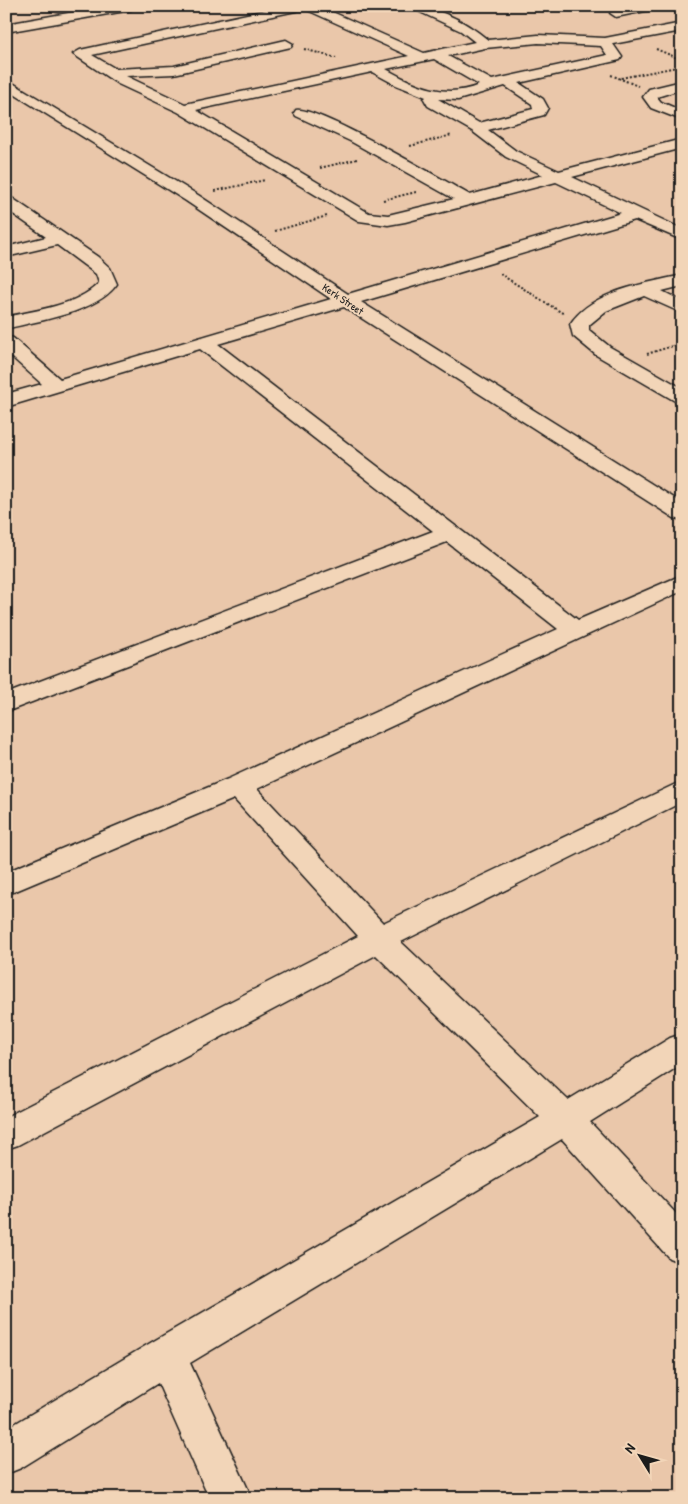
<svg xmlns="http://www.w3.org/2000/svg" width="688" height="1504" font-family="'Patrick Hand',sans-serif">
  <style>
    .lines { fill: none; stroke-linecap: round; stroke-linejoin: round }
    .street-casing { stroke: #1c1c1c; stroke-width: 3 }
    .path { stroke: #1c1c1c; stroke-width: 2; stroke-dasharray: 2 2; stroke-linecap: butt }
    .street { fill: #f2d5b8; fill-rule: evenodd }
    .labels { text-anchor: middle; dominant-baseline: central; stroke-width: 4; stroke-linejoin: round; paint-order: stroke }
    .far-street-label { font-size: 11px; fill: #1c1c1c; stroke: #f2d5b8 }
  </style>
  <rect width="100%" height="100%" fill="#eac7aa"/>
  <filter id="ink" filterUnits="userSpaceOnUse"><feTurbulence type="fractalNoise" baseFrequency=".02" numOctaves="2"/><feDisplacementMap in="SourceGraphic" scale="10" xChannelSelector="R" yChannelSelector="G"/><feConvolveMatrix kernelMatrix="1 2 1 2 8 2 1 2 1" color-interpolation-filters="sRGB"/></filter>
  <g filter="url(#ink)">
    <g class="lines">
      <g class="street-casing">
        <path id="street" d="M 108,6 L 137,6 L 131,10 L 6,32 L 6,24 Z
          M 284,6 L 319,6 L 424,53 L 475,42 L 461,31 L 407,6 C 437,6 465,21 488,40 L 538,35 L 605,38 L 682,23 L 682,31 L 613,44 L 622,57 L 620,60 L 519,83 L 543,99 L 548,108 L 544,115 L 488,130 L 516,151 L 559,171 L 682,139 L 682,148 L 572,177 L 682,229 L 682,240 L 635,220 L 361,302 L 682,503 L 682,520 L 674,518 L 344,307 L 218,344 L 578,620 L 682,575 L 682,591 L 257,789 L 383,923 L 682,781 L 682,802 L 401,942 L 568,1100 L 670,1038 L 682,1034 L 682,1064 L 590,1122 L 682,1220 L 682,1263 L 669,1258 L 562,1139 L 190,1363 L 252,1498 L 209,1498 L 158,1383 L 21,1468 L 6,1474 L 6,1429 L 152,1342 L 540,1117 L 376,955 L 18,1145 L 6,1149 L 6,1117 L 358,936 L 234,799 L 6,895 L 6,872 L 228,779 L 558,629 L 447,542 L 6,712 L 6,694 L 433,531 L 200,349 L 6,407 L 6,394 L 42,384 L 6,352 L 6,336 L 13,338 L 60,379 L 331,299 L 186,201 L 6,89 L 6,79 L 198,195 L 348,294 L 621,213 L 556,182 L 405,222 L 388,225 L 359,221 L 178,112 L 118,84 L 73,54 L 80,50 ZM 305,9 L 409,56 L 185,104 L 126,76 L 174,74 L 291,47 L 293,44 L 286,40 L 174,66 L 116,69 L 92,55 ZM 538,43 L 601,46 L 607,55 L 492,80 L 448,56 L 485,48 ZM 434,59 L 479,85 C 446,99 416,86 386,69 ZM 372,72 L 396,85 L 426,97 L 424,99 L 428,106 L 472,131 L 506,157 L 543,175 L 470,195 C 445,181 315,105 296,110 L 294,113 L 296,116 L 350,141 L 454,199 L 388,215 L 369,213 L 196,110 ZM 505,86 L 532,104 L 533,109 L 479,123 L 438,99 L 458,100 Z
          M 631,6 L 657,6 L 655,9 L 616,17 L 610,13 L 612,10 Z
          M 682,81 L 682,89 L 657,97 L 661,102 L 682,111 L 682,120 L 651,108 L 643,97 L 649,89 Z
          M 6,196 L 12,198 L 98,257 L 110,268 L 117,284 C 97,313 39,320 6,329 L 6,317 C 35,310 77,306 99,283 L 96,274 L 57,245 L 6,257 L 6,247 L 46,237 L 6,209 Z
          M 682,275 L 682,286 L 662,291 L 682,301 L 682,313 L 644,296 L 606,311 L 589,325 L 589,330 L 610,347 L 682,388 L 682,403 L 675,401 L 596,355 L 573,336 L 570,324 C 593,290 645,284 682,275 Z"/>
      </g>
      <path class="path" d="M 357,8 L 369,6
        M 304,49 L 336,58
        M 656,49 L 682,60
        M 611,75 L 638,86
        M 621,78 L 682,66
        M 410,146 L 452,135
        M 320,168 L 357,159
        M 215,191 L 265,180
        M 383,200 L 416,192
        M 275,231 L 327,216
        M 500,274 L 564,314
        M 647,354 L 682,343"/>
      <use href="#street" class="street"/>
    </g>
  </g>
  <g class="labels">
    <g class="far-street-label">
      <text transform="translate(343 299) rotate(34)">Kerk Street</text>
    </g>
  </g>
  <rect width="688" height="1504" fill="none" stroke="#f2d5b8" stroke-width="25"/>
  <rect x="12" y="12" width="663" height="1479" fill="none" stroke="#1c1c1c" stroke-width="2" filter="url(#ink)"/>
  <g transform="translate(640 1456) rotate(307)" stroke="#f2d5b8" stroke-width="4" paint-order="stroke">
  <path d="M0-4L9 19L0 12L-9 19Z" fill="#1c1c1c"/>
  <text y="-8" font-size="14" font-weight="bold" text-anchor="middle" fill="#1c1c1c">N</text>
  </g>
</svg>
